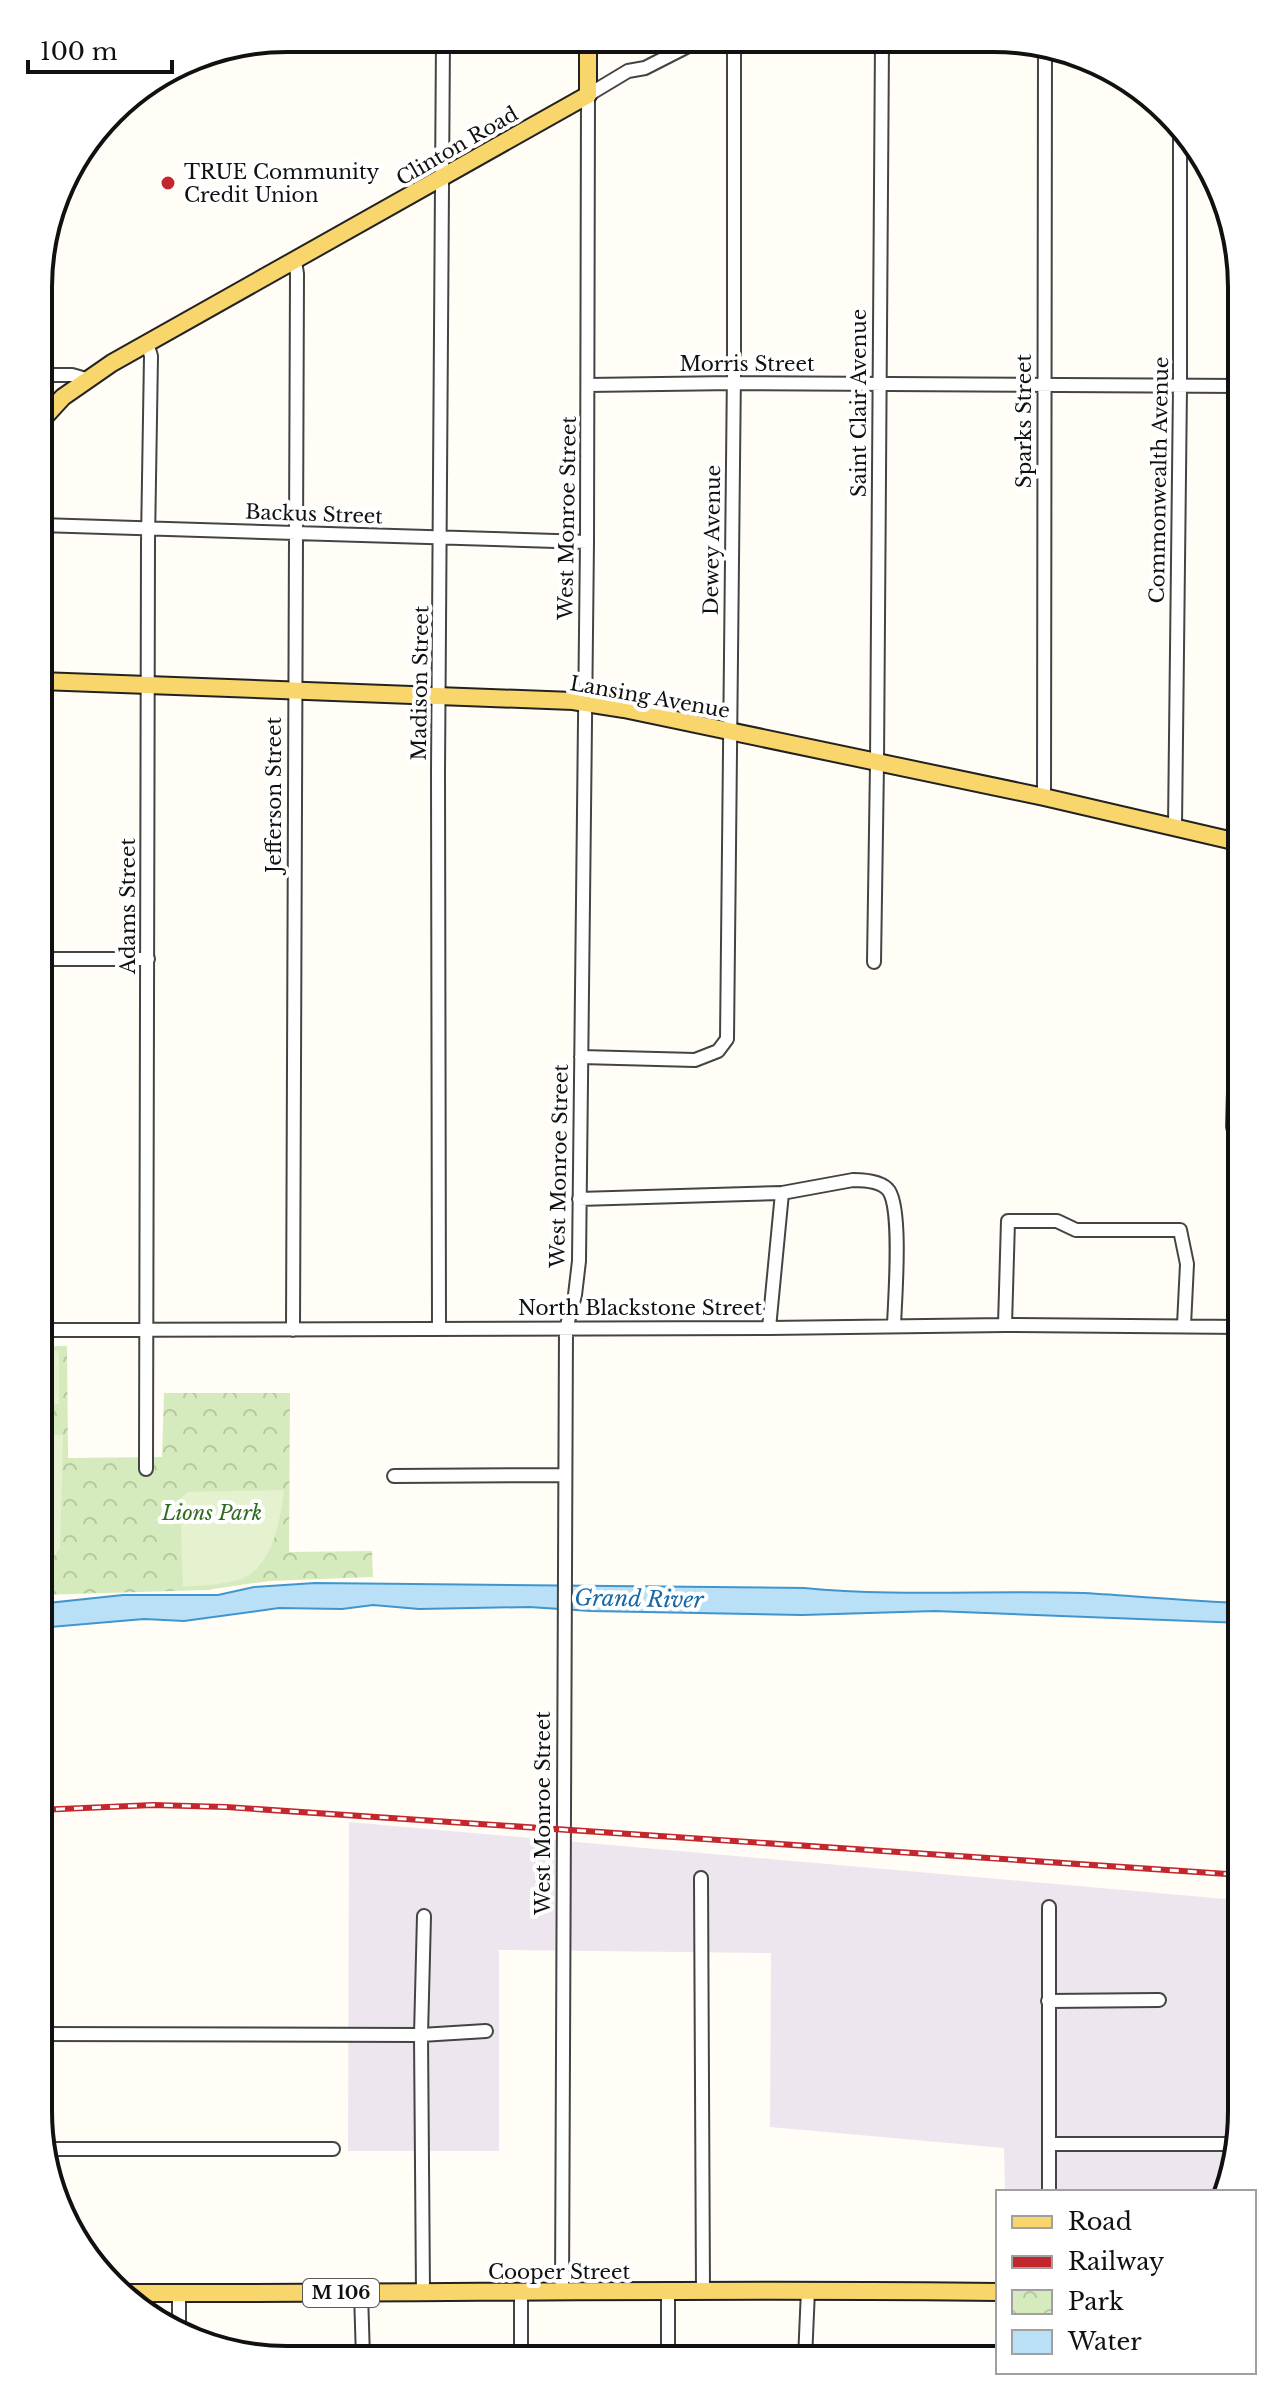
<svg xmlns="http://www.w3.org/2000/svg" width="1280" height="2398" font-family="'Libre Baskerville',serif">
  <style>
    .industrial { fill: #eee6ef }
    .park { fill: url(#park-crowns) }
    .pitch { fill: #e6f2cf }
    .water { fill: #b9e0f7; stroke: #3f96cf; stroke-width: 2 }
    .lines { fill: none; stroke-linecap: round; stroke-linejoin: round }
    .minor-casing { stroke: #444; stroke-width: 16 }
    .major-casing { stroke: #222; stroke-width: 20 }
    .minor { stroke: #fff; stroke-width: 12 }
    .major { stroke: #f9d66b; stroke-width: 16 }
    .rail-casing { stroke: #c4262e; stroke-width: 6 }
    .rail { stroke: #fff; stroke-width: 3; stroke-dasharray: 9; stroke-linecap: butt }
    .poi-dot { fill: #c4262e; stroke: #fff; stroke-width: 3 }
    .labels { text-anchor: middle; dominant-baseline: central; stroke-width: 8; stroke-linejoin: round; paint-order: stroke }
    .shield { fill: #fff; stroke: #585858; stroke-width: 2 }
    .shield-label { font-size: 18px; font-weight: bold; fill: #111 }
    .street-label { font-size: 20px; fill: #111; stroke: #fff }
    .poi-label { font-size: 20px; fill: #111; stroke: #fff; text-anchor: start }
    .park-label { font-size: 20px; font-style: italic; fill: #2f6b1f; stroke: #fff }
    .water-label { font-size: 22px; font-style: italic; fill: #1768a6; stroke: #fff }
    .rim { fill: none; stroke: #111; stroke-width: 4 }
  </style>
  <defs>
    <pattern id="park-crowns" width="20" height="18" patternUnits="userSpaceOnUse" patternTransform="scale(2)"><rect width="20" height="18" fill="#d5ebbd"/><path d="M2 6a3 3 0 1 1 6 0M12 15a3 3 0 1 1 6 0" fill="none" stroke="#b6c8a1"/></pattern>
  </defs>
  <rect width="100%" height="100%" fill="#fffdf5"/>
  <path class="industrial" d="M 349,1822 L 1237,1900 L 1240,2136 L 1228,2192 L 1005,2192 L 1004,2148 L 770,2127 L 771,1953 L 499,1950 L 499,2151 L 348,2151 Z"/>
  <path class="park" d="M 39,1346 L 67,1346 L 68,1458 L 162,1457 L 164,1393 L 290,1393 L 289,1552 L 372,1551 L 373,1577 L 269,1581 L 206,1590 L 39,1595 Z"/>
  <path class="pitch" d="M 39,1351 L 59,1351 L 59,1404 L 39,1404 Z
    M 39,1435 L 63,1435 L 60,1549 L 45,1565 L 39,1564 Z
    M 284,1490 C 280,1522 272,1572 235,1581 C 218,1585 200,1585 183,1587 L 180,1499 L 188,1492 Z"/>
  <path class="water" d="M 315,1583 L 804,1588 C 897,1597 990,1590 1084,1593 C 1136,1596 1189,1601 1242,1603 L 1242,1623 L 935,1611 L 802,1615 L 591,1611 L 529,1607 L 419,1609 L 373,1605 L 342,1609 L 279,1608 L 184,1621 L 144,1619 L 39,1628 L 39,1604 L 123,1595 L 218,1595 L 254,1587 Z"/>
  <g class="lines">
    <g class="minor-casing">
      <path id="minor" d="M 40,375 L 72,375 L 86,379
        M 588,385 L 734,383 L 1242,386
        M 40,525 L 587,542
        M 1044,797 L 1045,45
        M 1175,826 L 1180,387 L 1180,134
        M 39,959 L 148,959
        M 874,962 L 877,764 L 882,42
        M 581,1057 L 695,1060 L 718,1051 L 727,1039 L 734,369 L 734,41
        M 1233,1127 L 1241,843
        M 579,1199 L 782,1193 L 853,1180 C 864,1180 882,1181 889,1191 C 902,1211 895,1298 894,1325
        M 1005,1325 L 1008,1221 L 1057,1221 L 1076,1230 L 1180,1230 L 1187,1264 L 1184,1325
        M 439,1328 L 438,772 L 443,39
        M 769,1328 L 782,1193
        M 39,1330 L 769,1328 L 1005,1325 L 1242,1327
        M 293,1330 L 297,274 L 295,261
        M 146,1469 L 148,541 L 151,356 L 147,343
        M 394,1476 L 565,1475
        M 701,1878 L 703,2292
        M 1048,2001 L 1159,2000
        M 38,2034 L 421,2035 L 486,2031
        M 1049,2144 L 1229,2144
        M 44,2149 L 333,2149
        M 1049,2192 L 1049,1907
        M 423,2292 L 421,2035 L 424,1916
        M 562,2292 L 566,1329 L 575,1295 L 579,1261 L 587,542 L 588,95 L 628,71 L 645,68 L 698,41
        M 668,2292 L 668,2359
        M 179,2293 L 179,2333
        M 361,2293 L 363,2358
        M 521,2293 L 521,2359
        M 805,2359 L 808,2290"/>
    </g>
    <g class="major-casing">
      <path id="major" d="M 40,422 L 63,397 L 112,363 L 588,95 L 588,40
        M 40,681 L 573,701 L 624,709 L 1044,797 L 1242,843
        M 119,2293 C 412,2294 705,2288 998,2292"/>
    </g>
    <use href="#minor" class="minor"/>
    <use href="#major" class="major"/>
    <g class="rail-casing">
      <path id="rail" d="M 38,1810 L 153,1805 L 226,1807 L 1242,1875"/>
    </g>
    <use href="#rail" class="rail"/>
  </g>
  <circle class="poi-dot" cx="168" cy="183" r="8"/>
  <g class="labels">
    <rect class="shield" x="303" y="2279" width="76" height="28" rx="6"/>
    <g class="shield-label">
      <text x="341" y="2293">M 106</text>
    </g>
    <g class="street-label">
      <text transform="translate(457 146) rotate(-30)">Clinton Road</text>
      <text x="747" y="364">Morris Street</text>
      <text transform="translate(859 403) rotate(-90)">Saint Clair Avenue</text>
      <text transform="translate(1024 421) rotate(-90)">Sparks Street</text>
      <text transform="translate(1159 480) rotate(-89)">Commonwealth Avenue</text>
      <text transform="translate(314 514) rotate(2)">Backus Street</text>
      <text transform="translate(567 518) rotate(-89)">West Monroe Street</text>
      <text transform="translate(712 540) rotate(-89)">Dewey Avenue</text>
      <text transform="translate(420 683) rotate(-89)">Madison Street</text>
      <text transform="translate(650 697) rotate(10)">Lansing Avenue</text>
      <text transform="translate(274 795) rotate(-90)">Jefferson Street</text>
      <text transform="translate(128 906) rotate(-90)">Adams Street</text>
      <text transform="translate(559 1166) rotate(-89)">West Monroe Street</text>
      <text x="640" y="1308">North Blackstone Street</text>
      <text transform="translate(543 1813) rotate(-90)">West Monroe Street</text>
      <text x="559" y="2272">Cooper Street</text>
    </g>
    <g class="poi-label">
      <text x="184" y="172">TRUE Community<tspan x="184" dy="23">Credit Union</tspan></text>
    </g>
    <g class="park-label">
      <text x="212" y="1513">Lions Park</text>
    </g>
    <g class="water-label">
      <text transform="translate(639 1599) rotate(1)">Grand River</text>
    </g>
  </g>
  <path d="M0 0H1280V2398H0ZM287 52H993A235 235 0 0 1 1228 287V2111A235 235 0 0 1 993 2346H287A235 235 0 0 1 52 2111V287A235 235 0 0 1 287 52Z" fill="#fff" fill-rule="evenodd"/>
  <path class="rim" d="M287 52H993A235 235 0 0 1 1228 287V2111A235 235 0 0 1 993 2346H287A235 235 0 0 1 52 2111V287A235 235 0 0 1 287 52Z"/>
  <rect x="996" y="2190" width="260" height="184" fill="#ffffff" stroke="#a0a0a0" stroke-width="2"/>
  <rect x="1012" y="2216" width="40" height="12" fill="#f9d66b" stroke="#a0a0a0" stroke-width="2"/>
  <text x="1068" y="2230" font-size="24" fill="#111111">Road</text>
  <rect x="1012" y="2256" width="40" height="12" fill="#c4262e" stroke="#a0a0a0" stroke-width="2"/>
  <text x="1068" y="2270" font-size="24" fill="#111111">Railway</text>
  <rect x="1012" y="2290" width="40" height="24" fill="url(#park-crowns)" stroke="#a0a0a0" stroke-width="2"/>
  <text x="1068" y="2310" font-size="24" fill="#111111">Park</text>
  <rect x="1012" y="2330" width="40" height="24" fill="#b9e0f7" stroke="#a0a0a0" stroke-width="2"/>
  <text x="1068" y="2350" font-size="24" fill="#111111">Water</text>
  <path d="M28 60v12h144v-12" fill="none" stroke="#111111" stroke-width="4"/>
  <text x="40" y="60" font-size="24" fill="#111111" stroke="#ffffff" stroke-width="6" paint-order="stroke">100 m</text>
</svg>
